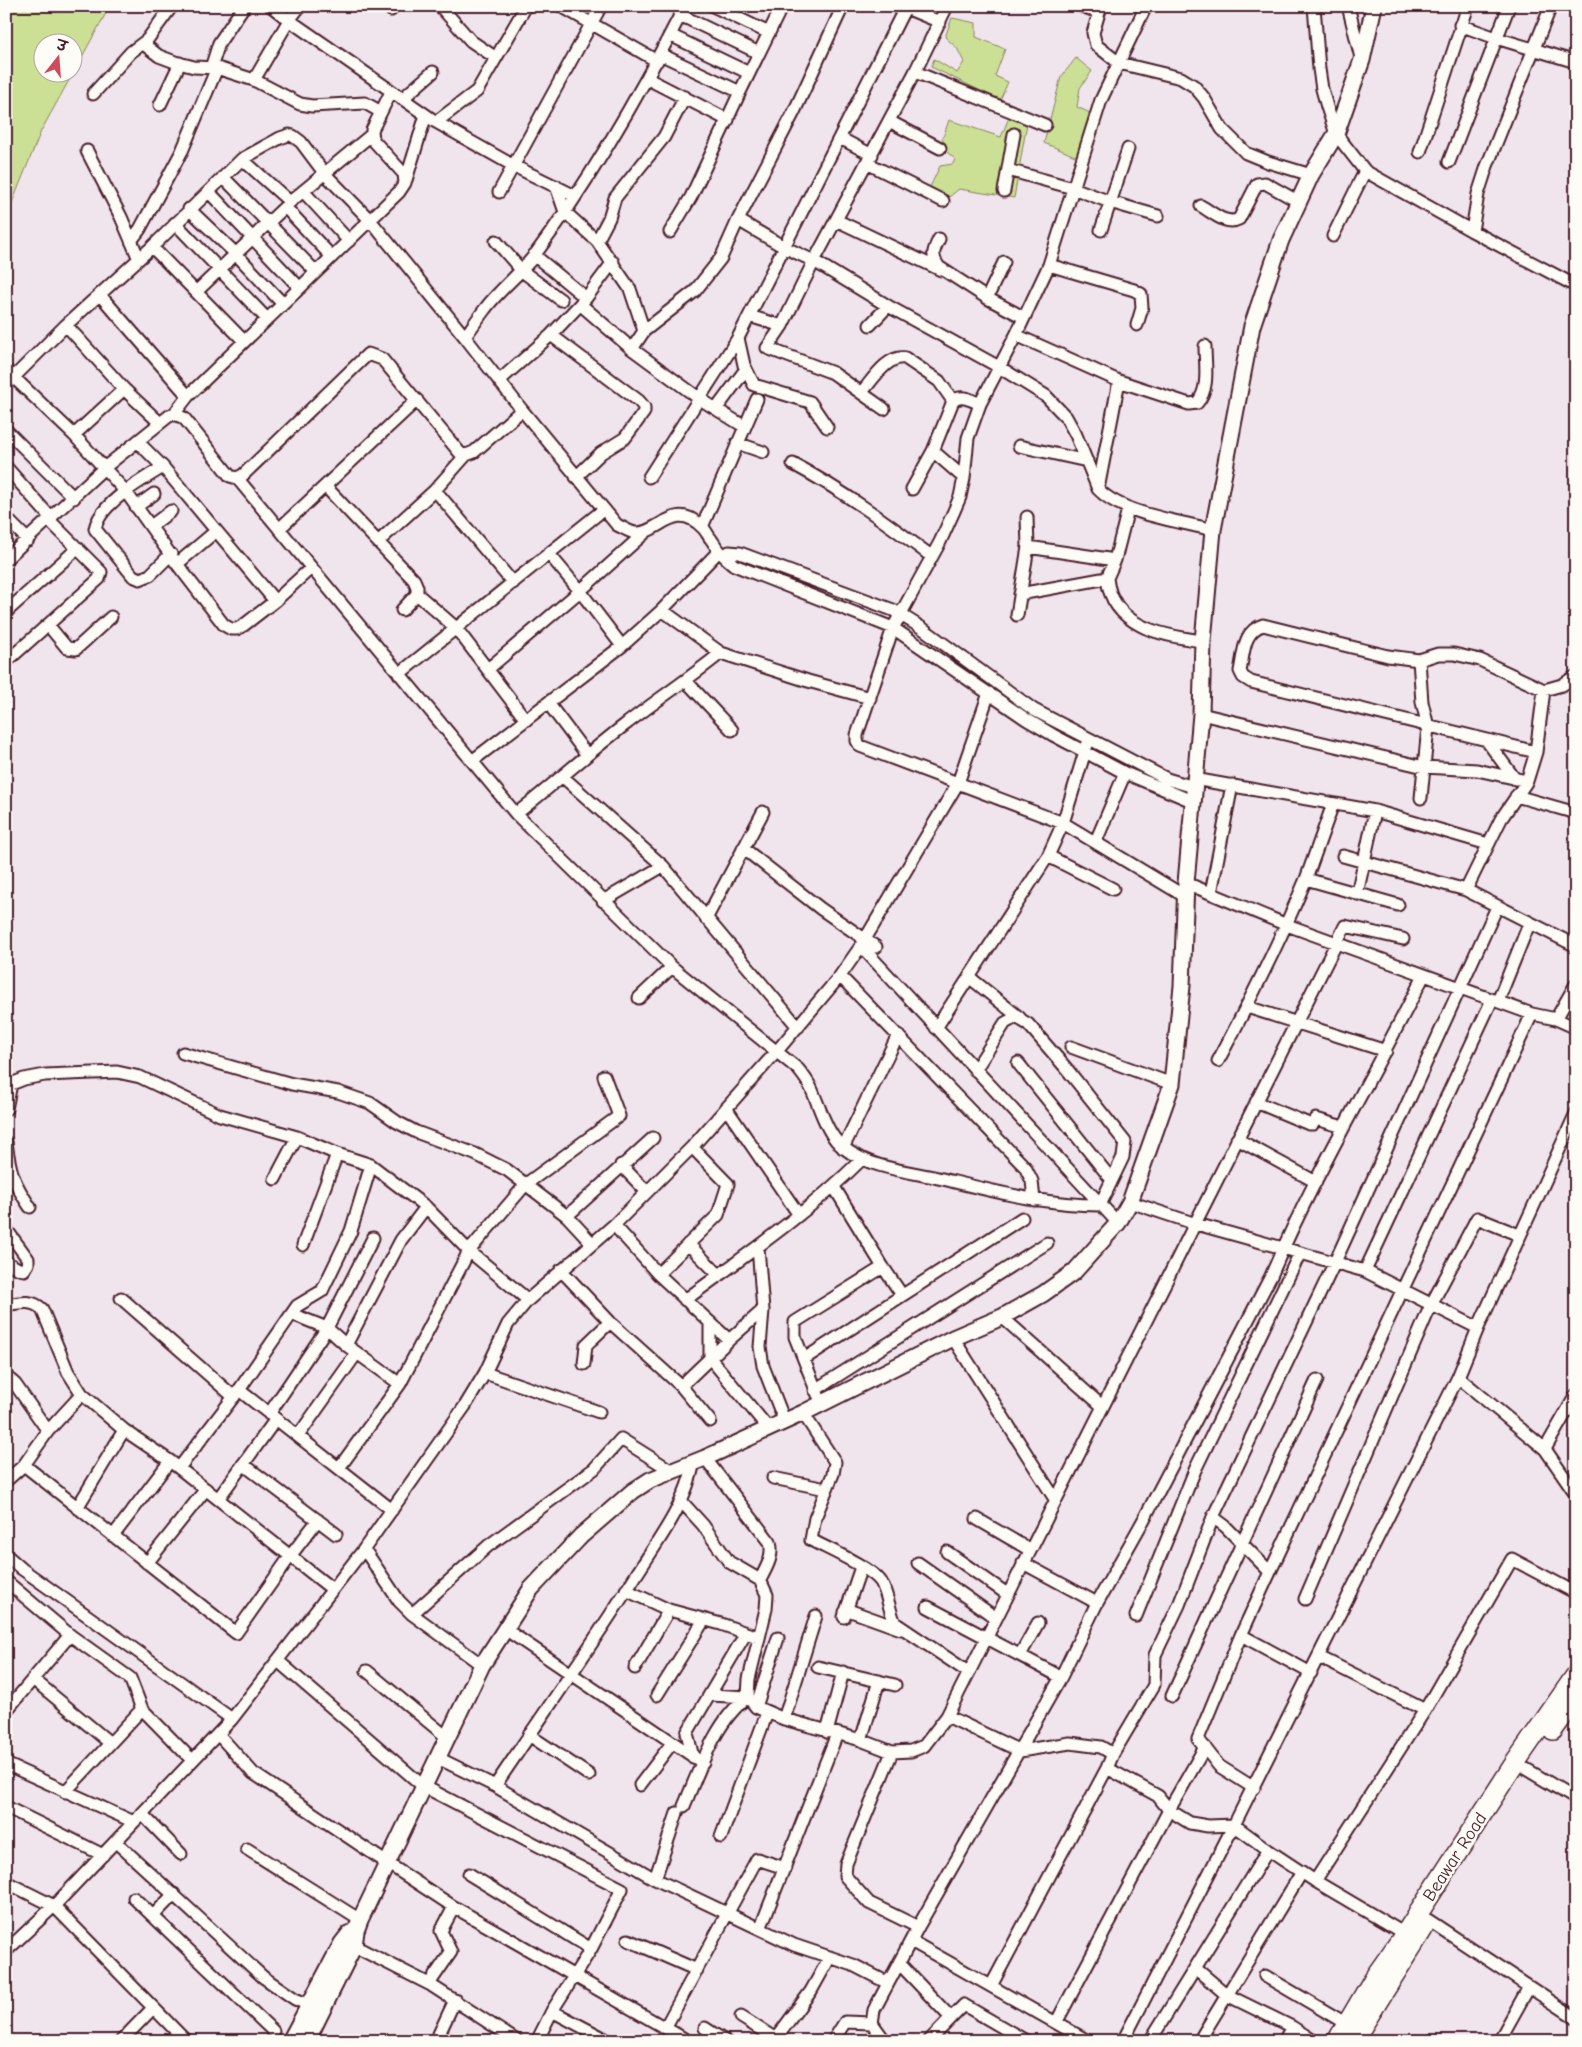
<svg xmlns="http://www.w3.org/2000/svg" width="1582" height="2047" font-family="'Comic Neue','Playpen Sans Deva',sans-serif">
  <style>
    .green { fill: #cbe095; stroke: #8a8060; fill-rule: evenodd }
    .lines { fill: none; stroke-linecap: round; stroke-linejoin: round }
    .minor-casing { stroke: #4a1f2b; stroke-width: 15 }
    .tertiary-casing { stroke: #4a1f2b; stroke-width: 19 }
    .primary-casing { stroke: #4a1f2b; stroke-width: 22 }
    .minor { stroke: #fdfcf7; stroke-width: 11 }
    .tertiary { stroke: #fdfcf7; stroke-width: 15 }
    .primary { stroke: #fdfcf7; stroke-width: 19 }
    .labels { text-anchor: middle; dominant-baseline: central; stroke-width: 5; stroke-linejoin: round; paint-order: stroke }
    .street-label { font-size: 18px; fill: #4a1f2b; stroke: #fdfcf7 }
  </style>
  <rect width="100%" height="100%" fill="#f0e5ed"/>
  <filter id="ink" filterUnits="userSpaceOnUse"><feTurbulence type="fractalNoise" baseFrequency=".02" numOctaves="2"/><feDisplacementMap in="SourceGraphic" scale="10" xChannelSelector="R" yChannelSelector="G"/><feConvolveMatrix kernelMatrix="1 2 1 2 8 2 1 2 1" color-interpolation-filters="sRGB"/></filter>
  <g filter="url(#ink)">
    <path class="green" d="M 6,6 L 110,6 L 41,131 L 6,218 ZM 72,42 L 72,72 L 42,72 L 42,42 Z
      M 952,18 L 976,23 L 976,37 L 1005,49 L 995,76 L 1008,82 L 1000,100 L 931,67 L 934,59 L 957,73 L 964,62 L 957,48 L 945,37 Z
      M 1076,58 L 1092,71 L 1080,88 L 1077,107 L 1101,118 L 1087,161 L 1044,143 L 1061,77 Z
      M 1010,115 L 1027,123 L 1014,198 L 959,189 L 949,197 L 930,187 L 940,166 L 953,164 L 955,159 L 940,146 L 949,120 L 1001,137 Z"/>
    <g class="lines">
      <g class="minor-casing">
        <path id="minor" d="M 172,6 L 147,40 L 146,46 L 159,56 L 175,62 L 194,67 L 217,68 L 254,80 L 300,104 L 312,106 L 365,103 L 381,112
          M 271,6 L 289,20 L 436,122 L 514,166 L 575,196
          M 388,6 L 391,10
          M 440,6 L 471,41 L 496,58
          M 561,6 L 657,61
          M 685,6 C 641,92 592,178 534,256 C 519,275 499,290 485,309 C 478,318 472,327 465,337 L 522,410 L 617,525 C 622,527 629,532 635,533 C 658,535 674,499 702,527 C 706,530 708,536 711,539 C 717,549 725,558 734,565 L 893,628 L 1026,719 L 1053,735 L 1125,773 L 1192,801
          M 713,6 L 769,33
          M 901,6 L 940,22
          M 1081,6 L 1098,12
          M 1101,6 L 1093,33 L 1096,45 L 1119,63 L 1181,78 L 1194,86 L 1204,98 L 1222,129 L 1246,153 L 1268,162 L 1311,175
          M 1146,6 L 1101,100 L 1049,265 L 1016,335 L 980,404 L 968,438 L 964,478 L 960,497 L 954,511 L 940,542 L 893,628 L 857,735 L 857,741 L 860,746 L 1063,823 L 1186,897
          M 1314,6 L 1319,69 L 1322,89 L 1327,107 L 1336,134 L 1365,171 L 1472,231 L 1576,286
          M 1348,6 L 1361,58
          M 680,15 L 759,53
          M 1460,25 L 1496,38 L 1576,62
          M 670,35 L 749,73
          M 660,54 L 740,92
          M 211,68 L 219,43 L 244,6
          M 915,72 L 1045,125
          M 648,79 L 728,120
          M 254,80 L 289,20 L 300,6
          M 93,94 L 131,52 L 147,40
          M 402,99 L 433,72
          M 160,105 L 180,63
          M 889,121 L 940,148
          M 436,122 L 477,91 L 526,6
          M 840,138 L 872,155
          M 87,151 L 121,217 L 139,259
          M 1420,152 L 1468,6
          M 242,159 L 290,202
          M 1449,162 L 1509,6
          M 867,163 L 943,201
          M 1008,170 L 1073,188 L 1110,202 L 1158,216
          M 223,177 L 316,272
          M 406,180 L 426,115
          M 556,186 L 565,212 L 597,241
          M 303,191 L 349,241
          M 1004,191 L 1014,134
          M 209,192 L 300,288
          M 499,192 L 601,6
          M 1201,206 C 1212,212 1226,226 1239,219 L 1257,184 L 1265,183 L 1299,202
          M 285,207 L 332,257
          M 189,209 L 236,254 L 283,304
          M 738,220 L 784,247 L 814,261 L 888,306 L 999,367 L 1046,396 L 1066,417 L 1076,435 L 1098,489 C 1121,514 1180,521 1213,530
          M 836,220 L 941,270
          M 175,223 L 267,319
          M 1101,230 L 1128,149
          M 1472,231 L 1478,194 L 1487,166 L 1551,6
          M 670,232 L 691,197 L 740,92 L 782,6
          M 1333,236 L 1365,171
          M 939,239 C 933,251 931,256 939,267 L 987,298 L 1023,317
          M 131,241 L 140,229 L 182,151 L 217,68
          M 496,241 L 522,271 L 561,300
          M 152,247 L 244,341
          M 534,255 L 586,298
          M 1049,265 L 1134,290 L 1141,294 L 1142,308 L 1137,325
          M 196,292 L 290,202 L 371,135
          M 100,295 L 188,396
          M 987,298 L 1004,262
          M 580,304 L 632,349 L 700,399 L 745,427
          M 749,316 L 782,326
          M 870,325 L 888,306
          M 644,331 L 630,289 L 597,241 L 609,218 L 615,198 L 664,137 L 685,97
          M 1016,335 L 1119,381 L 1189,404 L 1197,403 C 1210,389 1205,364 1205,346
          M 738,338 L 744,365 L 754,385 L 810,402 L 827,427
          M 632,349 L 644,331 L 695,291 L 721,258 L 738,220 L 794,112 L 843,6
          M 6,370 L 74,435 L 126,492 L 177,564 L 224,625 L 231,629 L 237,629 L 244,625 L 275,601 L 311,568
          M 14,377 L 66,325
          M 499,381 L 551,335
          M 861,393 C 872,381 887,355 905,358 L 939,381 L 953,401
          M 717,408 L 743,373
          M 884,409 L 833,373 L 767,348 L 782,326 L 814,261 L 915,72 L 947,6
          M 174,414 L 184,418 L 230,476 L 237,478 L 516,814 L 672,967 L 798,1069 C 803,1075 808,1082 811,1088 C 820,1107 827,1136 844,1148 C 868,1167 905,1171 934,1177 C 989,1190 1043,1205 1100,1205 L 1123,1157 L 1125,1142 L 1066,1068 L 1028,1024 L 1016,1017 L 1005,1023 L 975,1070
          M 160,423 L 124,389 L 66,325 L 152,247 L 242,159 L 280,138 L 289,135 L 293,136 L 301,142 L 325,174 L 370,220 L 465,337
          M 6,430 L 74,498
          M 74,435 L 124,389
          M 138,442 L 163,467 L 275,601
          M 737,443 L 763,452
          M 1019,446 L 1087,461
          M 933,451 L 964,478
          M 793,464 C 842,490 887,523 931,556
          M 6,467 L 51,518
          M 163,467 C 142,480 99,504 95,529 L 133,576 L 140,579 L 150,575 L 171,554
          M 576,477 L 601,453 L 625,438 L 644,412 L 644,407 L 639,401 L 551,335 L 586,298 L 613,262
          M 649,477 L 738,338 L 905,8
          M 237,478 L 243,475 L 368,354 L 382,359 L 460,453 L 466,455
          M 325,486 L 414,580 L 417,587 L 417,594 L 402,610
          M 912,489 L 933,451 L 953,401 C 962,394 971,400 980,404
          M 1098,489 L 1119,381
          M 435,490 L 513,583
          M 136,507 L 154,494
          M 6,518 L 28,540
          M 151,526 L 171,511
          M 702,527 L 757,399
          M 279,529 L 417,400
          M 378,542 L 435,490 L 466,455 L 474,452 L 522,410
          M 1028,547 L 1115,560
          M 549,554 L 580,591 L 622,646
          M 724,556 L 729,552 L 740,553 L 893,610 L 922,628 L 1034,710 L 1167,779 L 1194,787
          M 6,559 L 104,468 L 169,416 L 174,414 L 188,396 L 399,192 L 405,183 L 404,174 L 373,140 L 372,130 L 391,92
          M 177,564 L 216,531
          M 1107,578 L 1115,560 L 1128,509
          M 417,594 L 456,628 L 526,720
          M 1020,594 L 1107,578 C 1112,627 1163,636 1203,641
          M 662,610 L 721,653 L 808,681 L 870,698
          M 6,612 L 78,548
          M 1017,615 L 1028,547 L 1027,517
          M 48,625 L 67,648 L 76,649 L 111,617
          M 1419,660 L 1422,702 L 1428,727 L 1421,798
          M 6,662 L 99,579 L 101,572 L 49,520
          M 488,669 L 580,591 L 647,531
          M 399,674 L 603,510
          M 686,681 L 732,730
          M 548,703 L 587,755
          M 1201,714 L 1424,767 L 1477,770 L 1527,781
          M 1487,741 L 1515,779
          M 1536,752 L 1251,682 L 1243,677 L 1240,671 C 1244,653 1243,631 1263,625 L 1388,656 L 1419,660 L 1438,654 L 1454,654 L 1480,660 L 1544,690 L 1562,685 L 1576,676
          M 472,761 L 622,646 L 662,610 L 719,551
          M 563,777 L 663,866 L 798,1027
          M 1194,779 L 1375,811 L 1488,844
          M 1516,796 L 1576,813
          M 1333,804 L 1306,879 L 1398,905
          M 516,814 C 553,785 588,753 626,724 C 657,700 690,678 721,653
          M 1096,841 L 1125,773
          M 743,848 L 821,909 L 876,947
          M 1048,856 L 1113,889
          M 1343,856 L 1466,890 L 1576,946
          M 1186,883 L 1287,925 L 1532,1014 L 1556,1019 L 1576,1028
          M 1466,890 L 1501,819 L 1527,781 L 1536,752 L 1544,690
          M 1211,893 L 1232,785
          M 1357,894 L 1375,811
          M 603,901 L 663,866
          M 706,919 L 763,812
          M 861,946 L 1118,1223
          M 840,976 L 1025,1167 L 1032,1181 L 1034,1200
          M 969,977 L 1020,1018
          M 639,998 L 672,967
          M 1498,1001 L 1529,924
          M 1247,1007 L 1386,1051
          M 1556,1019 L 1576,984
          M 936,1028 L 1048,856 L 1063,823 L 1087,745
          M 1071,1047 L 1172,1084
          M 183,1053 L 292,1084 L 338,1092 L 370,1103 L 397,1122 L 416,1132 L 475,1154 L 507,1170 L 567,1216 L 592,1243
          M 1218,1061 C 1250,1001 1280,941 1306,879
          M 1018,1063 L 1112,1180
          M 6,1086 L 24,1079 L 45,1075 L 117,1072 L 140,1077 L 220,1115 L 297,1137 L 337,1154 L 371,1165 L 426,1207 L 469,1251 L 526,1184 L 619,1116 L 604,1076
          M 1256,1102 L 1309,1124 L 1313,1124 L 1316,1119 L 1343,1127
          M 726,1108 L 799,1215
          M 6,1109 L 11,1084
          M 1237,1139 L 1316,1182
          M 6,1142 C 10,1172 13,1182 30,1207
          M 843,1148 L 898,1035
          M 621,1165 L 647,1192
          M 275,1179 L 297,1137
          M 834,1187 L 883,1267 L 902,1295
          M 1130,1202 L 1193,1223 L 1365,1271 L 1478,1328 L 1458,1377 L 1545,1449 L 1576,1494
          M 567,1216 L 653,1138
          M 614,1225 L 658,1274 L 729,1340
          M 6,1229 L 28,1259 L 28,1264 L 24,1270 L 19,1269 L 6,1262
          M 688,1244 L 719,1275
          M 303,1245 L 337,1154
          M 561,1270 L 610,1322 L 681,1386 L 710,1421
          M 1365,1271 L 1492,1000
          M 658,1274 L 718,1215 L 728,1184 L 692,1147
          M 121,1298 L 234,1397
          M 685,1300 C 746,1255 809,1212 862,1159
          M 6,1305 C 19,1303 31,1299 42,1309 L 68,1372 L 82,1394 L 124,1430 L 170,1461 L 332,1589
          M 763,1310 L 760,1347 L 763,1366 L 784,1420
          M 292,1314 L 327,1328 L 346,1345 L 400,1384
          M 1002,1317 L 1102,1406
          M 710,1322 L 710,1358 L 769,1429
          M 1478,1328 L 1576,1113
          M 953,1338 L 1055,1499
          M 346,1345 L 401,1240 L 426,1207
          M 804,1359 L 1022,1218
          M 584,1364 L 586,1345 L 610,1322
          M 485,1373 L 599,1412
          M 6,1376 L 15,1384 L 48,1431
          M 681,1386 L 729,1340 L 763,1310 L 758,1247
          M 239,1390 L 392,1510
          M 815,1390 L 1047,1243
          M 818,1395 L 795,1337 L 795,1322 L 883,1267
          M 803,1413 L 835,1462 L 833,1474 L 815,1518 L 811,1540 C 828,1549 872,1568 881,1582 C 888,1595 889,1610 895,1623 L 968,1672
          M 269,1414 L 327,1328 L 373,1238
          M 298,1436 L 357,1353
          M 1545,1449 L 1576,1395
          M 705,1458 L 770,1542 C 774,1556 766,1568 760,1580
          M 243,1464 L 336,1534
          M 24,1465 L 236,1633 L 291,1555 L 318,1520
          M 179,1468 L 239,1390 L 297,1306 L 322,1291 L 351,1231 L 371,1165
          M 339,1468 L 400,1384 L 469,1251 L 528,1300
          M 773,1478 L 826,1489
          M 6,1481 L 24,1465 L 48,1431 L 82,1394
          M 218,1499 L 276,1419
          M 682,1502 L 703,1525 L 729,1562 L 760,1580 L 767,1595 L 766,1609 L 749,1679 L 748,1697 L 756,1707 L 784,1719 L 861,1740 L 892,1752 L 911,1751 L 924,1746 L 947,1716 L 1345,926 L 1403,939
          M 77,1508 L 124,1430
          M 1213,1517 L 1225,1526 L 1270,1572 L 1241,1635 L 1198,1739 L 1219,1766 L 1254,1788
          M 977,1519 L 1030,1550
          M 113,1536 L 170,1461
          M 364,1549 L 399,1601 L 412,1614 L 482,1665
          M 947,1552 L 1007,1594
          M 6,1555 L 22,1569 L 232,1719
          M 147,1563 L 206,1489
          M 918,1563 L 996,1618
          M 1023,1563 L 1097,1603
          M 1270,1572 L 1532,1014
          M 6,1581 L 70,1635 L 130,1678 L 142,1709 L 192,1760
          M 626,1590 L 669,1610 L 721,1624 L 746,1633
          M 1305,1599 L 1431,1305 L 1477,1218 L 1519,1235
          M 928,1607 L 1061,1677
          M 845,1612 L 851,1611 L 901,1629
          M 412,1614 L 488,1546 L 594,1469 L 621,1439 L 672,1471
          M 1136,1616 L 1195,1470 L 1300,1253
          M 844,1617 L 861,1567
          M 505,1629 L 703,1763
          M 1241,1635 L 1311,1673
          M 1020,1655 L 1038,1623
          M 1319,1657 L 1425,1710
          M 278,1661 L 423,1786 L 622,1889 L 591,1949 L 552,2011 L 537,2041
          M 818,1667 L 895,1685
          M 635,1668 L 669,1610
          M 367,1671 L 448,1738
          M 33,1679 L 110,1743
          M 657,1695 L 704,1620
          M 710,1695 L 748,1697
          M 1172,1696 L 1317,1380
          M 756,1707 L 778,1638
          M 6,1711 L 70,1635
          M 947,1716 L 1020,1751 L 1070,1743 L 1101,1747 L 1113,1754
          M 784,1719 L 816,1616
          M 827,1732 L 843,1672
          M 218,1734 L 253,1773 L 387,1863 L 454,1907 L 688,2041
          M 529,1735 L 589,1775
          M 861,1740 L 879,1681
          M 892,1752 L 846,1864 L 845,1876 L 869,1903 L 918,1927
          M 693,1757 L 687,1733 L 746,1633 L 758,1637
          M 438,1758 L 495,1786 L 655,1879 L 794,1945 L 853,1965 L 888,1983
          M 6,1764 L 134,1822
          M 1107,1768 L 1158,1796 L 1169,1810 L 1190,1823 L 1208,1826 L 1234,1825 L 1123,2041
          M 1526,1769 L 1576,1799
          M 640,1785 L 672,1743
          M 495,1786 C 542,1716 590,1648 635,1577 C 659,1539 685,1506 694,1462
          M 65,1792 L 142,1709
          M 684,1806 C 699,1771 716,1719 748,1697
          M 6,1807 L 103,1855
          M 142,1814 L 181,1854
          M 721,1837 L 767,1713
          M 116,1842 L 263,1977 L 295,1999 L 309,2005
          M 247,1849 L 360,1920
          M 469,1874 L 591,1949
          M 655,1879 L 677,1813
          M 1315,1881 L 1425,1710 L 1512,1559 L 1576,1593
          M 6,1882 L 54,1906 L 186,2041
          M 134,1898 L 273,2031
          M 153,1916 L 174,1894
          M 1428,1920 L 1576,2018
          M 760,1929 L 837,1734
          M 1410,1937 L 1315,1881 L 1268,1850 L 1234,1825 L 1458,1377
          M 628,1940 L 697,1970
          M 911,1941 L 1088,2041
          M 354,1946 L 429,1984 L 517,2041
          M 6,1951 L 54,1906 L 232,1719 L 364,1549 L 465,1406 L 485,1373 L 508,1324 L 528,1300 L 614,1225 L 692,1147 L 777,1051 L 840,976 L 861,946 L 958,783 L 989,693
          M 899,1963 L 951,2018
          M 1195,1968 L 1227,1995 L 1292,2027 L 1314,2041
          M 1265,1976 L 1352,2027
          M 429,1984 L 451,1952 L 441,1931 L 454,1907
          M 991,1986 L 1107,1768 L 1113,1754 L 1154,1685 L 1155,1655 L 1179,1605 L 1213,1517 L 1335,1262 L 1497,907
          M 552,2011 L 609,2041
          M 741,2017 L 779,2041
          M 1056,2023 L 1169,1810 L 1205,1747
          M 666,2026 L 757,1859 L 785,1868
          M 705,2028 L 725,2041
          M 121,2041 L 153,2008
          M 450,2041 L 439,2034 L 455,2000
          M 774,2041 L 811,1991 L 830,1957
          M 833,2041 L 845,2022 L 872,2023
          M 885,2041 L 872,2023 L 874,2010 L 918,1927 L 1061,1677 L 1097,1603 L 1143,1521 L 1271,1276 C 1315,1173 1374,1075 1424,975
          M 929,2041 L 964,2005 L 1026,2041
          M 1150,2041 L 1268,1850
          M 1199,2041 L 1302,1872
          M 1284,2041 L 1292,2027
          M 1499,2041 L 1529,1987"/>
      </g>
      <g class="tertiary-casing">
        <path id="tertiary" d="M 290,2041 L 342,1943 L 349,1934 L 356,1931
          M 307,2041 L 354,1946 L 356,1931 L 360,1920 L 482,1665 L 531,1589 L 581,1536 L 633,1491 L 650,1480 L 705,1458 L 803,1413 L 953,1338 L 1002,1317 L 1043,1294 L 1074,1272 L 1118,1223 L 1130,1202 L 1172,1084 L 1182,986 L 1186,883 L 1201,714 L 1203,641 L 1213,530 L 1252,326 L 1281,240 L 1311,175 L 1336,134 L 1362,60 L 1374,6"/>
      </g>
      <g class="primary-casing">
        <path id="primary" d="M 1553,1730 L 1576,1698
          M 1337,2041 L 1374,1978 L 1405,1934 L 1513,1766 L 1576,1675
          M 1353,2041 L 1423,1929"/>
      </g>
      <use href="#minor" class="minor"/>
      <use href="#tertiary" class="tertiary"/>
      <use href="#primary" class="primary"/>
    </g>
  </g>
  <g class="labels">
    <g class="street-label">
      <text transform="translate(1455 1857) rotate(-57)">Beawar Road</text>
    </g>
  </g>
  <rect width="1582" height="2047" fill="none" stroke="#fdfcf7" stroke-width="25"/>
  <rect x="12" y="12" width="1557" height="2022" fill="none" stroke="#4a1f2b" stroke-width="2" filter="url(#ink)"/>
  <g transform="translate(58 58) rotate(17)"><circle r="24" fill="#fdfcf7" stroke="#b5a4a5"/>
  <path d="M0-4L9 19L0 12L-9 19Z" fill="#d1495b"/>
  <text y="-8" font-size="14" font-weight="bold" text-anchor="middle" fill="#4a1f2b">उ</text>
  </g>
</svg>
